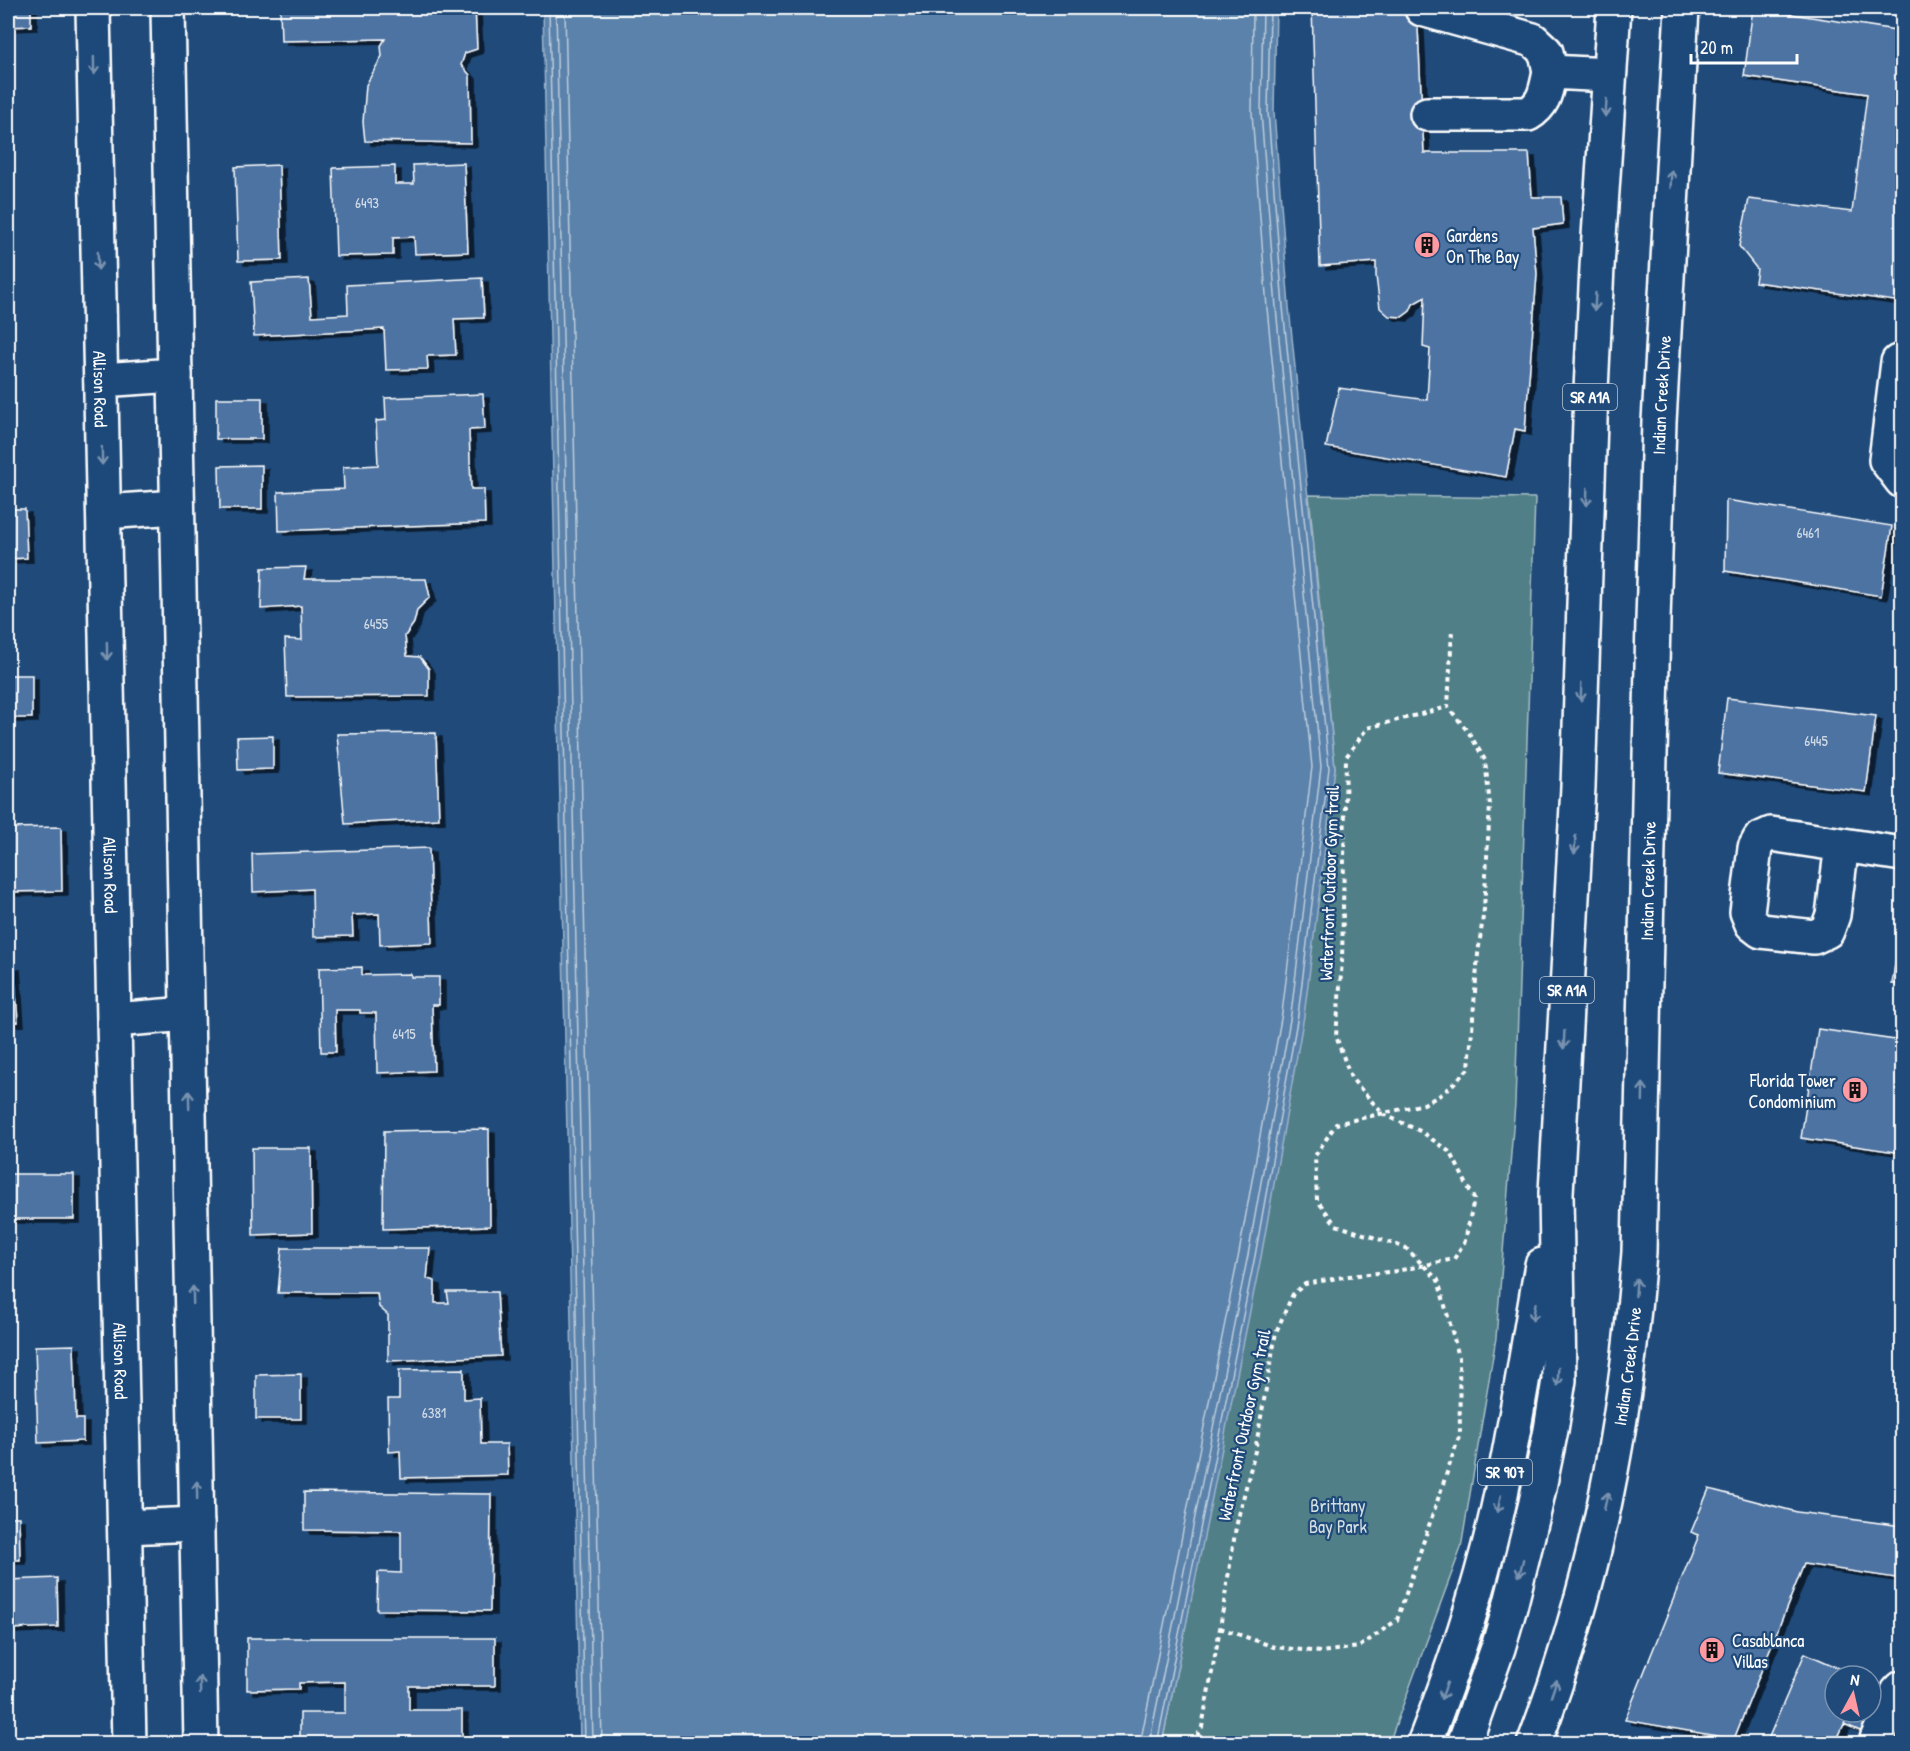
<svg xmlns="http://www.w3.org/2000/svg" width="1910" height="1751" font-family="'Patrick Hand',sans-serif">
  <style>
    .green { fill: #517f88; stroke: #a8bfc4; stroke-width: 1.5 }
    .water { fill: #5a82aa; stroke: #9cb4cc; stroke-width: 1.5 }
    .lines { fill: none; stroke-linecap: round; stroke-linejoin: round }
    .shore { stroke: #bdcddd; stroke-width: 1.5 }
    .building { fill: #4e73a2; stroke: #fff; stroke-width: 1.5; filter: url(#shadow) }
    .minor-casing { stroke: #fff; stroke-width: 38 }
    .major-casing { stroke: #fff; stroke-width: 38 }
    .path { stroke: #fff; stroke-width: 4; stroke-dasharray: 4.5 4.5; stroke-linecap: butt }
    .minor { stroke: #1f4a7a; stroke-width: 33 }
    .major { stroke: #1f4a7a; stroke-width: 33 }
    .oneway { stroke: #7992af }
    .labels { text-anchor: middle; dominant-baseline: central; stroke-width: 4.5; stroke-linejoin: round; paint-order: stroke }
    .number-label { font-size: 15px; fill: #d3dce8 }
    .shield { fill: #1f4a7a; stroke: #bcc9d7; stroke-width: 1.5 }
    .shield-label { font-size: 16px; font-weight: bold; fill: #fff }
    .poi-label { font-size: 18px; fill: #fff; stroke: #1f4a7a; text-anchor: start }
    .street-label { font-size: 18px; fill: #fff; stroke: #1f4a7a }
    .park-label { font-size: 18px; fill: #d4dfe1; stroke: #1f4a7a }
  </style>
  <defs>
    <filter id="shadow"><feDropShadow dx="6" dy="4" stdDeviation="0" flood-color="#0009"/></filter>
  </defs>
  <rect width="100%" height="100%" fill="#1f4a7a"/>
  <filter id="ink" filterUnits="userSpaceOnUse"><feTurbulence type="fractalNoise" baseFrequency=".0167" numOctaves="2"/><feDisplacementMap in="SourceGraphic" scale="12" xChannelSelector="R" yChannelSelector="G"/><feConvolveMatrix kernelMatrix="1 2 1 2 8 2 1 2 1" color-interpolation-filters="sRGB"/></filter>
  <g filter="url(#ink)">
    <path class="green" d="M 1309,495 L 1535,498 L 1515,1104 L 1496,1338 L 1461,1548 L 1389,1743 L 1162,1744 L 1188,1614 L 1335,768 Z"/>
    <path class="water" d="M 543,8 L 1276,8 L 1274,112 L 1289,307 L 1335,768 L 1304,1016 L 1261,1257 L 1162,1743 L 580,1743 Z"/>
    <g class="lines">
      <path class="shore" d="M 549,8 L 585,1744
        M 556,8 L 593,1744
        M 565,8 L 602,1744
        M 1140,1744 L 1239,1253 L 1282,1013 L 1312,767 L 1267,308 L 1252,113 L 1253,8
        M 1149,1744 L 1248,1255 L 1291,1014 L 1321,767 L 1276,308 L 1261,112 L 1263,8
        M 1157,1744 L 1255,1256 L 1298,1015 L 1329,768 L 1283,307 L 1268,112 L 1270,8"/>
    </g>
    <path class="building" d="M 8,8 L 31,8 L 31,26 L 8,27 Z
      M 280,8 L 475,8 L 477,49 L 465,53 L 461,65 L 470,75 L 471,143 L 365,141 L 363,122 L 366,85 L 382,56 L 381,46 L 385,39 L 281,41 Z
      M 1312,8 L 1417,8 L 1424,153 L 1529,153 L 1532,197 L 1561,197 L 1563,224 L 1533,228 L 1537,274 L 1525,431 L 1515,429 L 1506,477 L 1326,447 L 1339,388 L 1427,400 L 1430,349 L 1423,347 L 1425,297 L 1413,304 L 1410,311 L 1402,317 L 1389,316 L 1380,308 L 1376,276 L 1376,262 L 1320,266 Z
      M 1753,8 L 1902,31 L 1902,302 L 1755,282 L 1757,269 L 1739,246 L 1749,199 L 1852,212 L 1867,94 L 1744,76 Z
      M 464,163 L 468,252 L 415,254 L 414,237 L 393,238 L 393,255 L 336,256 L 333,168 L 395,166 L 395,184 L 414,184 L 413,165 Z
      M 279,165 L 282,260 L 238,261 L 235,167 Z
      M 482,278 L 484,318 L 454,319 L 456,355 L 427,356 L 428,369 L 386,370 L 384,329 L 254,336 L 251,282 L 309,279 L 312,316 L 348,314 L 347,285 Z
      M 483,394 L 485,429 L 469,430 L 471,489 L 484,489 L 485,523 L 279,531 L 278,492 L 344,489 L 343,467 L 378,465 L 376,421 L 386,420 L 385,398 Z
      M 216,398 L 262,398 L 262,439 L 216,439 Z
      M 262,465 L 262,509 L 220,509 L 219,466 Z
      M 1726,500 L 1892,526 L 1881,596 L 1725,571 Z
      M 8,509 L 25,509 L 27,558 L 8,559 Z
      M 306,567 L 304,579 L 426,579 L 430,597 L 417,610 L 414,623 L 405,636 L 407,656 L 420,657 L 429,669 L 429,696 L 287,697 L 285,639 L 302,640 L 301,606 L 261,609 L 262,568 Z
      M 8,675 L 32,675 L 32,718 L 8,718 Z
      M 1727,698 L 1876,716 L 1866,792 L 1718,773 Z
      M 436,733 L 439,819 L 345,824 L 337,734 Z
      M 273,736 L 273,769 L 238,770 L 237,737 Z
      M 61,827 L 62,891 L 8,892 L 8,828 Z
      M 429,848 L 432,943 L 380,945 L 379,914 L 352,915 L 353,936 L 313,937 L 312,889 L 253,892 L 252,854 Z
      M 1902,918 L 1902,985 L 1892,984 Z
      M 14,966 L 18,1022 L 8,1023 L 8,967 Z
      M 362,967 L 362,975 L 411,974 L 411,977 L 439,977 L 439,1005 L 432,1005 L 434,1071 L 377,1073 L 376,1013 L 360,1013 L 360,1010 L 335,1010 L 336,1052 L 321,1052 L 319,968 Z
      M 1818,1029 L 1902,1041 L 1902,1153 L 1801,1138 Z
      M 489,1129 L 490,1226 L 383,1229 L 384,1131 Z
      M 252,1148 L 311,1148 L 312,1233 L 253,1235 Z
      M 8,1174 L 74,1174 L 74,1219 L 8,1219 Z
      M 282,1248 L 430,1248 L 427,1279 L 435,1281 L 435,1303 L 449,1303 L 447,1292 L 497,1292 L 501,1356 L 388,1361 L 388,1315 L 379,1307 L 377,1293 L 278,1293 Z
      M 74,1345 L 76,1419 L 83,1419 L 83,1441 L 38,1443 L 35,1346 Z
      M 464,1369 L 464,1399 L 480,1398 L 481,1444 L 507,1444 L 508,1475 L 401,1478 L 400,1451 L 389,1452 L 388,1399 L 399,1399 L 399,1370 Z
      M 301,1374 L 301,1419 L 256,1419 L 256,1375 Z
      M 1709,1489 L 1797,1512 L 1902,1526 L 1902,1579 L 1804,1564 L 1734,1739 L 1625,1720 L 1699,1535 L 1691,1532 Z
      M 304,1492 L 491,1494 L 490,1611 L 377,1610 L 378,1572 L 401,1573 L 401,1531 L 304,1530 Z
      M 8,1517 L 19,1517 L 20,1560 L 8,1560 Z
      M 57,1578 L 58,1627 L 8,1629 L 8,1580 Z
      M 247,1638 L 495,1638 L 495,1686 L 409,1686 L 409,1710 L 462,1710 L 462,1744 L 300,1744 L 300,1713 L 345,1713 L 345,1682 L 299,1683 L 299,1689 L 247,1690 Z
      M 1805,1653 L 1857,1676 L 1835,1676 L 1835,1712 L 1849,1712 L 1844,1724 L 1835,1744 L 1766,1744 Z
      M 1871,1682 L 1902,1695 L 1902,1744 L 1890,1744 L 1844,1724 L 1849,1712 L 1871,1712 Z"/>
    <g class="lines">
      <g class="minor-casing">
        <g id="minor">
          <path id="s1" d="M 93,8 L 129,1744"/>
          <path d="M 168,8 L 201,1744"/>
          <path d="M 1422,9 L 1533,40 L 1546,52 L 1550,72"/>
          <path d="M 1427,114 L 1528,114 C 1545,104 1546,90 1550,72 L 1609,75"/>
          <path d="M 1898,362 L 1886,460 L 1902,481"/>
          <path d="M 101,380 L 175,375"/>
          <path d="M 104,512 L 177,507"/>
          <path d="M 1842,845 L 1833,915 L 1827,931 L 1814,937 L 1761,931 L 1752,924 L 1747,912 L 1755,848 L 1760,839 L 1771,834 L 1902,854"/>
          <path d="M 114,1020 L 187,1014"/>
          <path d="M 125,1527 L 197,1524"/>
          <path d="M 1878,1744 L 1877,1739 L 1898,1692 L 1902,1688"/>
        </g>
      </g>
      <g class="major-casing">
        <g id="major">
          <path d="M 1424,1744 C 1453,1670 1478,1594 1496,1517 C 1515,1434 1527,1349 1542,1265"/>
          <path d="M 1464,1744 L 1498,1648 L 1510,1607 L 1535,1507 L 1551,1430 L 1559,1380 L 1556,1193 L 1578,787 L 1591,390 L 1597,267 L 1614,8"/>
          <path id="s2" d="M 1534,1744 C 1596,1581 1626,1425 1639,1252 L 1653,621 L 1659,422 L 1682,8"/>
        </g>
      </g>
      <path class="path" d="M 1220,1628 L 1274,1647 L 1321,1652 L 1359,1647 L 1397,1620 L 1460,1434 L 1459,1357 L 1438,1280 L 1406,1248 L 1336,1225 L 1317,1200 L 1315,1156 L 1336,1124 L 1424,1104 L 1444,1093 L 1469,1068 L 1478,954 L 1484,909 L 1490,805 L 1485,760 L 1469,733 L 1448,707
        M 1193,1744 L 1202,1727 L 1220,1628 L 1236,1527 L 1255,1451 L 1276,1332 L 1293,1294 L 1305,1284 L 1349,1276 L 1397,1271 L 1454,1259 L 1465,1241 L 1474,1199 L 1451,1153 L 1422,1132 L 1383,1114 L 1351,1078 L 1336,1036 L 1342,961 L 1346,757 L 1367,728 L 1448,707 L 1452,629"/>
      <use href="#minor" class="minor"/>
      <use href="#major" class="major"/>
    </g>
    <defs><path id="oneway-shaft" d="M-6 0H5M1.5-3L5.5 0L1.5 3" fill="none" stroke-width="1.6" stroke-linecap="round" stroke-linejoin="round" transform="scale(1.5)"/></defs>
    <g class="oneway">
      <use href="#oneway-shaft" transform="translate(94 66) rotate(89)"/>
      <use href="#oneway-shaft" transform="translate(1606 108) rotate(94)"/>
      <use href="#oneway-shaft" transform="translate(1671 179) rotate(-87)"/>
      <use href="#oneway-shaft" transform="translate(98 261) rotate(89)"/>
      <use href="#oneway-shaft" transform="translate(1595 302) rotate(93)"/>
      <use href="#oneway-shaft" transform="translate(102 456) rotate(89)"/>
      <use href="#oneway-shaft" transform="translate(1587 497) rotate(92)"/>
      <use href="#oneway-shaft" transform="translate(107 651) rotate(89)"/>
      <use href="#oneway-shaft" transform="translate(1581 692) rotate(92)"/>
      <use href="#oneway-shaft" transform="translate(1575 845) rotate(93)"/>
      <use href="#oneway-shaft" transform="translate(1564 1040) rotate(93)"/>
      <use href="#oneway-shaft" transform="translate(1643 1092) rotate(-89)"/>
      <use href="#oneway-shaft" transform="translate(189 1100) rotate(-91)"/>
      <use href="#oneway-shaft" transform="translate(1636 1287) rotate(-86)"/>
      <use href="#oneway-shaft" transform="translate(193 1295) rotate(-91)"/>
      <use href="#oneway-shaft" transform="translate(1534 1312) rotate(100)"/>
      <use href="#oneway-shaft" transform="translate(1558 1377) rotate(92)"/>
      <use href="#oneway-shaft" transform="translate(197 1490) rotate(-91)"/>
      <use href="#oneway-shaft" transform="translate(1606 1501) rotate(-78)"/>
      <use href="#oneway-shaft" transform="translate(1499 1504) rotate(102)"/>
      <use href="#oneway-shaft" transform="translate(1521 1568) rotate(104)"/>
      <use href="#oneway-shaft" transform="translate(200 1685) rotate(-91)"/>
      <use href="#oneway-shaft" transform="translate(1554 1688) rotate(-71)"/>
      <use href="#oneway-shaft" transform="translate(1444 1691) rotate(110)"/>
    </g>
  </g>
  <defs>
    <g id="building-disc" transform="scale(1.35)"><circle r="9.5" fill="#ff9aa2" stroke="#1f4a7a"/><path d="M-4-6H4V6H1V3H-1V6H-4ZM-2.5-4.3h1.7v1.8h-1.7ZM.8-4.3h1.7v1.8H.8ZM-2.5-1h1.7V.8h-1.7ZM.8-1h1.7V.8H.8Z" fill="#111"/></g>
  </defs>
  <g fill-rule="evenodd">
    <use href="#building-disc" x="1427" y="245"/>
    <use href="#building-disc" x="1855" y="1090"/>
    <use href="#building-disc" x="1712" y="1650"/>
  </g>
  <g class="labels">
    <g class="number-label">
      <text x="367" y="202">6493</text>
      <text x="1808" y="532">6461</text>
      <text x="376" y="623">6455</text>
      <text x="1816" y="740">6445</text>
      <text x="404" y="1033">6415</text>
      <text x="434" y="1412">6381</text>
    </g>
    <g class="shield">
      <rect x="1563" y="384" width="54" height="26" rx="4.5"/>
      <rect x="1540" y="977" width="54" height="26" rx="4.5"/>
      <rect x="1478" y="1459" width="54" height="26" rx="4.5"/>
    </g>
    <g class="shield-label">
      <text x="1590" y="397">SR A1A</text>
      <text x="1567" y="990">SR A1A</text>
      <text x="1505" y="1472">SR 907</text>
    </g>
    <g class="poi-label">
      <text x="1446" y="235">Gardens<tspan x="1446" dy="21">On The Bay</tspan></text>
      <text x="1836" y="1080" text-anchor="end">Florida Tower<tspan x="1836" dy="21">Condominium</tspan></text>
      <text x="1732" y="1640">Casablanca<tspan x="1732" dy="21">Villas</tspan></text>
    </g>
    <g class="street-label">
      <text stroke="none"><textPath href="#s1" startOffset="381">Allison Road</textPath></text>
      <text stroke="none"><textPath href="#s2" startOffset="1362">Indian Creek Drive</textPath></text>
      <text stroke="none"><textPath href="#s1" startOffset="867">Allison Road</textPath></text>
      <text stroke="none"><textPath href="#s2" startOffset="876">Indian Creek Drive</textPath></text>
      <text transform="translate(1329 883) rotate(-88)">Waterfront Outdoor Gym trail</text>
      <text stroke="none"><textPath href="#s1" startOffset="1353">Allison Road</textPath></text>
      <text stroke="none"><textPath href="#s2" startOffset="390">Indian Creek Drive</textPath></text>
      <text transform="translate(1244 1425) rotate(-78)">Waterfront Outdoor Gym trail</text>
    </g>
    <g class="park-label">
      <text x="1338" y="1505">Brittany<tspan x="1338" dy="21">Bay Park</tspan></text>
    </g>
  </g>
  <rect width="1910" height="1751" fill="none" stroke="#1f4a7a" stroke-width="30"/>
  <rect x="15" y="15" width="1880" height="1721" fill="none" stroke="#fff" stroke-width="2" filter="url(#ink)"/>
  <g transform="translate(1853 1694) rotate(8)"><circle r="28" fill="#1f4a7a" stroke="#7992af" stroke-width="1.5"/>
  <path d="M0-4.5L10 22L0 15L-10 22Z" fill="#ff9aa2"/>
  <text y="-9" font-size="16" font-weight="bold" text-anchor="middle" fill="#ffffff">N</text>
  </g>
  <path d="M1691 54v9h106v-9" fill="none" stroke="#ffffff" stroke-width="3"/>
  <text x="1700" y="54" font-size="18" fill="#ffffff" stroke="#1f4a7a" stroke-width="4.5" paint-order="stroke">20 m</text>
</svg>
